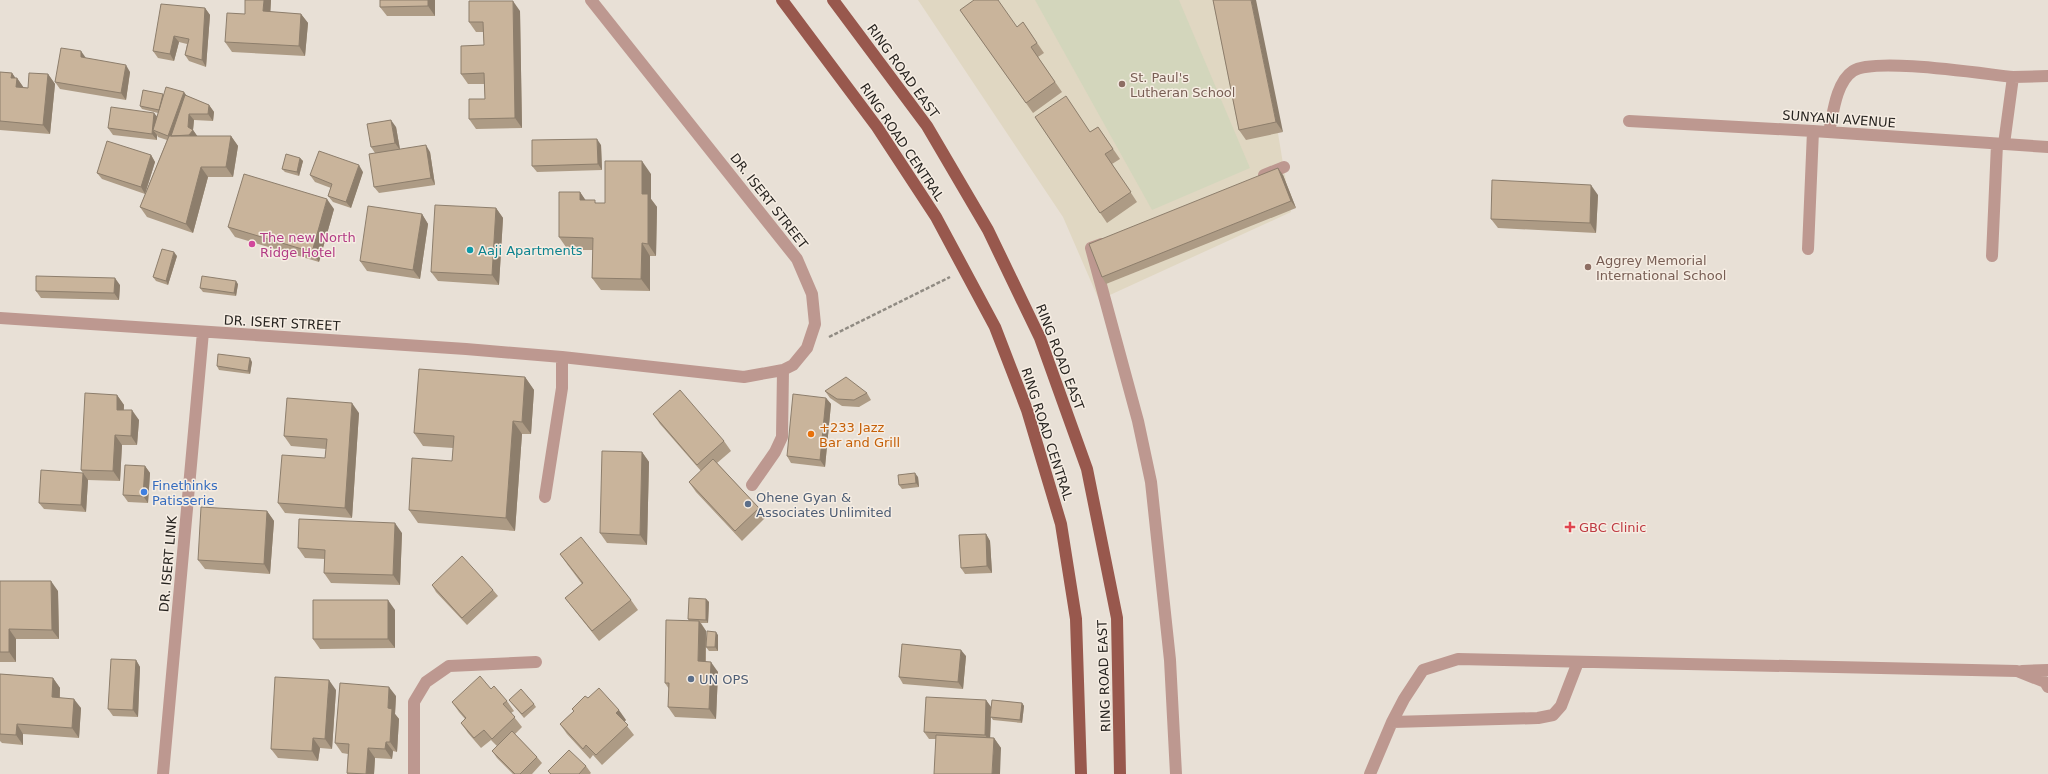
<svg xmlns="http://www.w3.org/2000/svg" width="2048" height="774" font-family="'DejaVu Sans',sans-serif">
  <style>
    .education { fill: #e0d7c2 }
    .green { fill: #d3d6bc }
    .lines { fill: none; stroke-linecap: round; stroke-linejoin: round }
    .path { stroke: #908b83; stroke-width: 2.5; stroke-dasharray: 4 2; stroke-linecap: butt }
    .minor { stroke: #bd9890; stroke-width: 12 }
    .major { stroke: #98584d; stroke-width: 12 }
    .wall { fill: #ad9b85 }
    .shaded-wall { fill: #8d7e6c }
    .building { fill: #c9b49b; stroke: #8d7e6c }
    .education-dot { fill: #8d6e63; stroke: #f6ede3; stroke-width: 1.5 }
    .hotel-dot { fill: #d1479c; stroke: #f6ede3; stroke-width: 1.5 }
    .culture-dot { fill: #0f9aa8; stroke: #f6ede3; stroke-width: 1.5 }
    .food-dot { fill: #e8710a; stroke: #f6ede3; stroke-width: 1.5 }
    .shop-dot { fill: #3f7fe0; stroke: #f6ede3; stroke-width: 1.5 }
    .service-dot { fill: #5c6f8a; stroke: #f6ede3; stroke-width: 1.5 }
    .health-dot { fill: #e0444e; stroke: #f6ede3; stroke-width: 1.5 }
    .labels { text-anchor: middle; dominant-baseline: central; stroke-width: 3; stroke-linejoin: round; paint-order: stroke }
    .street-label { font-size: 13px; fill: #272420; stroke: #f6ede3 }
    .education-label { font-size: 13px; fill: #785e54; stroke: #f6ede3; text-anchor: start }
    .hotel-label { font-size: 13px; fill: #b23c85; stroke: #f6ede3; text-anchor: start }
    .culture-label { font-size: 13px; fill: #0d838f; stroke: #f6ede3; text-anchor: start }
    .food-label { font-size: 13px; fill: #c56008; stroke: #f6ede3; text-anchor: start }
    .shop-label { font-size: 13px; fill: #366cbe; stroke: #f6ede3; text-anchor: start }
    .service-label { font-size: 13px; fill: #4e5e75; stroke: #f6ede3; text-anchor: start }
    .health-label { font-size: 13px; fill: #be3a42; stroke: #f6ede3; text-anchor: start }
  </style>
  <rect width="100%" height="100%" fill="#e8e0d6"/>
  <path class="education" d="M 918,0 L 1256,0 L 1291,212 L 1099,300 L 1063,217 Z"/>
  <path class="green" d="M 1035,0 L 1179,0 L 1250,168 L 1152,210 Z"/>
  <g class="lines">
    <path class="path" d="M 829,337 L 950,277"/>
    <path class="minor" d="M 1629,121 L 1813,131 L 2048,147
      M 1829,132 C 1833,114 1836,82 1853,71 C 1875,57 1983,74 2013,77
      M 2004,144 L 2013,77 L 2048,76
      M 1264,175 L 1284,167
      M 1102,244 L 1091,248 L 1138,421 L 1151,482 L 1170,660 L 1176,774
      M 1808,249 L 1813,131
      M 1992,256 L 1997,144
      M 0,318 L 466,349 L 562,357 L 744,377 L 783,370 L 793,365 L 807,348 L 815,324 L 812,294 L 797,259 L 591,0
      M 752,485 L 775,452 L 782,437 L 783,370
      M 545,497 L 562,388 L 562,357
      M 2022,671 L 2048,670
      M 1392,722 L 1538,718 L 1553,715 L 1561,706 L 1578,662
      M 163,774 L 203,332
      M 414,774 L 414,702 L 426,682 L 449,666 L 536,662
      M 1370,774 L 1392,722 L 1404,699 L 1423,670 L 1458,659 L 2017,671 L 2045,682 L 2048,687"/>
    <path class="major" d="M 782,0 L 877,127 L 936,217 L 995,327 L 1027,410 L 1061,524 L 1076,619 L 1081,774
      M 833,0 L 927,126 L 988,230 L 1040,338 L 1087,469 L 1117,618 L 1120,774"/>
  </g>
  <path class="wall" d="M 271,0 L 270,12 L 301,14 L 308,23 L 305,56 L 232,52 L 225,42 L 245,14 Z
    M 435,0 L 435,16 L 387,16 L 380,7 Z
    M 1213,0 L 1283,132 L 1246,140 L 1239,130 Z
    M 205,8 L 210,15 L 206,67 L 189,61 L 185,55 L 187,44 L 179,42 L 174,61 L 158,58 L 153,51 Z
    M 960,10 L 1017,27 L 1023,22 L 1044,53 L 1038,57 L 1062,92 L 1033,113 Z
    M 520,11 L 522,128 L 476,129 L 469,119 L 485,99 L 484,84 L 468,84 L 461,74 L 484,45 L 483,32 L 476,32 L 469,22 Z
    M 86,58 L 130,72 L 126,100 L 60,89 L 55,82 Z
    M 0,72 L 12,73 L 15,78 L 17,78 L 23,87 L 28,88 L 48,74 L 55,84 L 50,134 L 0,130 Z
    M 163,94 L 164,96 L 187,96 L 209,105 L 214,112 L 213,121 L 194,120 L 193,130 L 197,136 L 231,136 L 238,146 L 233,177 L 208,177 L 193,233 L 147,217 L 140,207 L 167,140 L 158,137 L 157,135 L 157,140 L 113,135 L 108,128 L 154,113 L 157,117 L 158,113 L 142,109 L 140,106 Z
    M 1035,117 L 1090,132 L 1098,127 L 1120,159 L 1112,164 L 1137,202 L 1107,223 Z
    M 396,127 L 400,149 L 430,152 L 435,185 L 379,193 L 374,187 L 375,153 L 371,147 Z
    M 601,145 L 602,170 L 537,172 L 532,166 Z
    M 151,155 L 155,162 L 145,194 L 102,179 L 97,173 Z
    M 300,158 L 303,161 L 299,176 L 285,172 L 282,169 Z
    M 363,172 L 351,208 L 333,202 L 328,196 L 331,188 L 315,182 L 310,175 Z
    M 651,174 L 651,199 L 657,207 L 656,256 L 650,256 L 650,291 L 601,290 L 592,278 L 593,250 L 568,250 L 559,237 L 580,192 L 585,200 L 597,203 L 605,203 Z
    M 1283,175 L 1296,208 L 1106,284 L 1102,277 Z
    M 1598,195 L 1596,233 L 1498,228 L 1491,219 Z
    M 496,208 L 503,218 L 499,285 L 438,281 L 431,272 Z
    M 334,209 L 319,262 L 235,237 L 228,227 Z
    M 422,214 L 428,224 L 420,279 L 367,271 L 360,261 Z
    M 177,256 L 168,285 L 156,281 L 153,277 Z
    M 238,284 L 236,296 L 203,292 L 200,288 Z
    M 120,285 L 119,300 L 41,298 L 36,291 Z
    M 252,362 L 250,374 L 219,370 L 217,366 Z
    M 525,377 L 534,390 L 531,434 L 522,434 L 515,531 L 418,523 L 409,510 L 452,461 L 453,448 L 423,446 L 414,433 Z
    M 825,391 L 867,393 L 871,400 L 859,407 L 842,406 L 830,398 Z
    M 117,395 L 124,405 L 124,410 L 139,420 L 137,445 L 122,445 L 120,481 L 88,480 L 86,512 L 44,509 L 39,503 L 83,473 L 81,470 Z
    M 826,398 L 831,404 L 825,467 L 791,463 L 787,456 Z
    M 359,413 L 352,518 L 285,513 L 278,503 L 325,458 L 326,449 L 291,446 L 284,436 Z
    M 653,414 L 724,441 L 731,451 L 717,463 L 759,508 L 766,517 L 742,541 L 696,492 L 689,482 L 701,471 L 660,424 Z
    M 642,452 L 649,462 L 647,545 L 607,543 L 600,533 Z
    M 145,466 L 150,473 L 148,503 L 128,502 L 123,495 Z
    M 918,477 L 919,487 L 902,489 L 899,485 Z
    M 267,511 L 274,521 L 270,574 L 205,569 L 198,560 Z
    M 402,533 L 400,585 L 331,583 L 324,573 L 325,559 L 305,558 L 298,548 Z
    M 986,534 L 990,541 L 992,573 L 965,574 L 961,568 Z
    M 560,554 L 631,600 L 638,610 L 599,641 L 572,607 L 565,598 L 582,584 L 567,564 Z
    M 0,581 L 58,591 L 59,639 L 16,639 L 16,662 L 0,662 Z
    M 432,585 L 493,590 L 498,596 L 467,625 L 436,592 Z
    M 706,599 L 709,602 L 708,623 L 701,623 L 706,631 L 706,662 L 718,672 L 716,719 L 675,717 L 668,707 L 669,689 L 665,683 L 689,621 L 688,619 Z
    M 395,610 L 395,648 L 320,649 L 313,639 Z
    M 718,635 L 718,651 L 709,651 L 706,647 Z
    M 966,656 L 963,689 L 903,684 L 899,677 Z
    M 136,660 L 140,667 L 138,717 L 113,716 L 108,709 Z
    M 0,674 L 53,678 L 60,688 L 60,698 L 81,708 L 79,738 L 23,734 L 23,745 L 2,743 L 0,741 Z
    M 491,689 L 507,701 L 514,711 L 511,713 L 522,727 L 515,734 L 537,757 L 542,763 L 532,774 L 513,774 L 497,758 L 492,751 L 497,746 L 491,740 L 481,748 L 468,733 L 461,723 L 465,719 L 459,712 L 452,702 Z
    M 336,690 L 332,749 L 320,748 L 318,761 L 278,758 L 271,749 Z
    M 396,696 L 395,714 L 399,719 L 397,752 L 393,751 L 392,759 L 375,758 L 374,774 L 347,774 L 347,773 L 348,754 L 342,753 L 335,743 Z
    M 509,700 L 534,704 L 536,707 L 524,718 Z
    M 986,700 L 991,707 L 1022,703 L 1024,706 L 1022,723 L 993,720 L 991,717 L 990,738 L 994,738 L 1001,748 L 936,739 L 929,739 L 924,732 Z
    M 572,709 L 626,720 L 624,722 L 634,735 L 602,765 L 593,755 L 590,759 L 567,734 L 560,724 L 574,711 Z
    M 586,766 L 591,773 L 590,774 L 550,774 L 548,771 Z"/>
  <path class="shaded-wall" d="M 264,0 L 271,0 L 270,21 L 263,11 Z
    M 428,0 L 435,0 L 435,16 L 428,6 Z
    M 1251,0 L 1256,0 L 1283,132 L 1276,122 Z
    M 513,1 L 520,11 L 522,128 L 515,118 Z
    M 205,8 L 210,15 L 206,67 L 202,60 Z
    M 301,14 L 308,23 L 305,56 L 299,46 Z
    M 174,36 L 179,42 L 174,61 L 170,54 Z
    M 81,51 L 86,58 L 81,57 Z
    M 126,65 L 130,72 L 126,100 L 121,93 Z
    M 12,73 L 17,80 L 17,78 L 24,88 L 16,87 L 11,78 Z
    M 48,74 L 55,84 L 50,134 L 43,125 Z
    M 184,92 L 189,99 L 173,143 L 168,136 Z
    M 209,105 L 214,112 L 213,121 L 208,114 Z
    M 154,113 L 159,119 L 153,130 L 157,135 L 157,140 L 152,134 Z
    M 189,114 L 194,120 L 193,130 L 198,137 L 194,142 L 189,135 L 188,127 Z
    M 391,120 L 396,127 L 400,150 L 395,143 Z
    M 231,136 L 238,146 L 233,177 L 226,167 Z
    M 597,139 L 601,145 L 602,170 L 598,164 Z
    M 426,145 L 430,152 L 435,185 L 431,178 Z
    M 151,155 L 155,162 L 145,194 L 141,187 Z
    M 300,158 L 303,161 L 299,176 L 297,172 Z
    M 642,161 L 651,174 L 651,199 L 657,207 L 656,256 L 648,244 L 642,194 Z
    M 359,165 L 363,172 L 351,208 L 346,202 Z
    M 201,167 L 208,177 L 193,233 L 186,224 Z
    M 1278,168 L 1283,175 L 1296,208 L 1291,201 Z
    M 1591,185 L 1598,195 L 1596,233 L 1590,223 Z
    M 580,192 L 589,205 L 580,200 Z
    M 327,199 L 334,209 L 319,262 L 312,252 Z
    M 496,208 L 503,218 L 499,285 L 492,275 Z
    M 422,214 L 428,224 L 420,279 L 413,270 Z
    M 642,243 L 650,256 L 650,291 L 641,279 Z
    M 174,252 L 177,256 L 168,285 L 166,281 Z
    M 115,278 L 120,285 L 119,300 L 114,293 Z
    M 236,281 L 238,284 L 236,296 L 234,293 Z
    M 250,358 L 252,362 L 250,374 L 248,371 Z
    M 525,377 L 534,390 L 531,434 L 522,422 Z
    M 117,395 L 124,405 L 123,419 L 117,410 Z
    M 826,398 L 831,404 L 825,467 L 820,460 Z
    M 352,403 L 359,413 L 352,518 L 345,508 Z
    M 132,410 L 139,420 L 137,445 L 131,436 Z
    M 513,421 L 522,434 L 515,531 L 506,518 Z
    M 115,435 L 122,445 L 120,481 L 113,471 Z
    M 642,452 L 649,462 L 647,545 L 640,535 Z
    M 145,466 L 150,473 L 148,503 L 143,496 Z
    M 83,473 L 88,480 L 86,512 L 81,505 Z
    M 915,473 L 918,477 L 919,487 L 916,483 Z
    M 267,511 L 274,521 L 270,574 L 264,564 Z
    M 395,523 L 402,533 L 400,585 L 393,575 Z
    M 986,534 L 990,541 L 992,573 L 987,566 Z
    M 51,581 L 58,591 L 59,639 L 52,630 Z
    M 706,599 L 709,602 L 708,623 L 706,620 Z
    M 388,600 L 395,610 L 395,648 L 388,639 Z
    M 699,621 L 706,631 L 705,671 L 698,661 Z
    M 9,629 L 16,639 L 16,662 L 9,652 Z
    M 716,632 L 718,635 L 718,651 L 715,647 Z
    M 961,650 L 966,656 L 963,689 L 958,682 Z
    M 136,660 L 140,667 L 138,717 L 133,710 Z
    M 711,662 L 718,672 L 716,719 L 709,709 Z
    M 53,678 L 60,688 L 59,707 L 52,697 Z
    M 329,680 L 336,690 L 332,749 L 325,739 Z
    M 389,687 L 396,696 L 395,714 L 399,719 L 397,752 L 390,742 L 388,708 Z
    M 74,699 L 81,708 L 79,738 L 72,728 Z
    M 986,700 L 991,707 L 990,742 L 985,735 Z
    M 1022,703 L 1024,706 L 1022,723 L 1020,720 Z
    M 619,710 L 626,720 L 623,723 L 616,713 Z
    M 17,724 L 23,734 L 23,745 L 16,735 Z
    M 313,738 L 320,748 L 318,761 L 312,751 Z
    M 994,738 L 1001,748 L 1000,774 L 992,774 Z
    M 386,742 L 393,751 L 392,759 L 385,749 Z
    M 368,748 L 375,758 L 374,774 L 366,774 Z"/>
  <path class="building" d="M 245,0 L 264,0 L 263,11 L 301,14 L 299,46 L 225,42 L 227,13 L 245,14 Z
    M 380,0 L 428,0 L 428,6 L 380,7 Z
    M 974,0 L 998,0 L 1017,27 L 1023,22 L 1037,43 L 1031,47 L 1055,82 L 1026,103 L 960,10 Z
    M 1213,0 L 1251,0 L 1276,122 L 1239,130 Z
    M 469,1 L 513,1 L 515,118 L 469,119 L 469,99 L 485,99 L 484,73 L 461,74 L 461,46 L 484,45 L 483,22 L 469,22 Z
    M 161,4 L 205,8 L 202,60 L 185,55 L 189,39 L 174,36 L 170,54 L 153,51 Z
    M 61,48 L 81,51 L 81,57 L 126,65 L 121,93 L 55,82 Z
    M 0,72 L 12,73 L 11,78 L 17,78 L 16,87 L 28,88 L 29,73 L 48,74 L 43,125 L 0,121 Z
    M 166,87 L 184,92 L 168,136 L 153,130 Z
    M 143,90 L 163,94 L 159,110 L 140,106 Z
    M 185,95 L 209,105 L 208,114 L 189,114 L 188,127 L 193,130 L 189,135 L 171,136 Z
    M 1066,96 L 1090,132 L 1098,127 L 1113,149 L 1105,154 L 1131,192 L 1100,213 L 1035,117 Z
    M 111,107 L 154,113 L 152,134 L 108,128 Z
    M 391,120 L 395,143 L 371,147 L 367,124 Z
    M 169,136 L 231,136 L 226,167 L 201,167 L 186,224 L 140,207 Z
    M 597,139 L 598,164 L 532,166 L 532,140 Z
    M 107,141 L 151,155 L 141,187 L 97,173 Z
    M 426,145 L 431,178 L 374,187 L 369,154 Z
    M 319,151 L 359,165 L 346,202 L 328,196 L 332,184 L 310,175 Z
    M 286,154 L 300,158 L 297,172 L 282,169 Z
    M 605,161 L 642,161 L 642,194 L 648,194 L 648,244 L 642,243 L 641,279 L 592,278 L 593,238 L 559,237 L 559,192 L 580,192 L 580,200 L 595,200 L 595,203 L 605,203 Z
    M 1278,168 L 1291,201 L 1102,277 L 1089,244 Z
    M 244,174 L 327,199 L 312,252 L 228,227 Z
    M 1492,180 L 1591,185 L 1590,223 L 1491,219 Z
    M 435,205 L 496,208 L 492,275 L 431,272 Z
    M 368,206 L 422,214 L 413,270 L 360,261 Z
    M 162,249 L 174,252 L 166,281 L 153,277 Z
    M 36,276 L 115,278 L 114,293 L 36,291 Z
    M 202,276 L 236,281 L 234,293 L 200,288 Z
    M 218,354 L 250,358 L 248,371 L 217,366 Z
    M 419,369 L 525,377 L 522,422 L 513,421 L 506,518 L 409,510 L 412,458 L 452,461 L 454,436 L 414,433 Z
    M 846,377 L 867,393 L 854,400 L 837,399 L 825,391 Z
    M 680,390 L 724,441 L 697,465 L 653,414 Z
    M 85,393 L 117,395 L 117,410 L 132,410 L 131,436 L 115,435 L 113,471 L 81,470 Z
    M 793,394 L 826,398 L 820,460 L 787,456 Z
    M 287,398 L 352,403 L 345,508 L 278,503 L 282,455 L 325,458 L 327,439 L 284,436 Z
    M 602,451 L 642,452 L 640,535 L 600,533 Z
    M 713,459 L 759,508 L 735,531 L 689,482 Z
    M 125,465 L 145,466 L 143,496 L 123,495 Z
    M 41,470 L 83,473 L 81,505 L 39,503 Z
    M 915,473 L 916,483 L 899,485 L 898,475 Z
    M 201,507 L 267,511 L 264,564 L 198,560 Z
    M 299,519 L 395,523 L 393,575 L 324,573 L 325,550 L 298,548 Z
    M 986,534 L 987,566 L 961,568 L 959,535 Z
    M 581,537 L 631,600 L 592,631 L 565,598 L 583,583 L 560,554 Z
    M 462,556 L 493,590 L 462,618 L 432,585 Z
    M 0,581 L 51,581 L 52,630 L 9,629 L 9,652 L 0,652 Z
    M 689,598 L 706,599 L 706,620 L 688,619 Z
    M 313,600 L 388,600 L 388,639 L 313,639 Z
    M 666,620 L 699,621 L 698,661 L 711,662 L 709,709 L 668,707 L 669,683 L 665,683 Z
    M 707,631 L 716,632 L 715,647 L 706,647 Z
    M 902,644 L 961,650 L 958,682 L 899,677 Z
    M 111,659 L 136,660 L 133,710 L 108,709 Z
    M 0,674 L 53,678 L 52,697 L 74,699 L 72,728 L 17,724 L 16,735 L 0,734 Z
    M 480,676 L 491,689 L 494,686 L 507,701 L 503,704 L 515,717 L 492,739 L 484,730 L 474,738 L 461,723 L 466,718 L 452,702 Z
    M 275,677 L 329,680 L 325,739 L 313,738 L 312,751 L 271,749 Z
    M 340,683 L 389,687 L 388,708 L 392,709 L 390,742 L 386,742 L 385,749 L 368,748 L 366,774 L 347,773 L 349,744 L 335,743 Z
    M 599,688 L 619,710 L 616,713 L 628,725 L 596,755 L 586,745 L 583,749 L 560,724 L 574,711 L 572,709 L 585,696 L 588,698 Z
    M 521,689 L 534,704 L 522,714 L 509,700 Z
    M 926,697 L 986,700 L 985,735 L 924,732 Z
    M 992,700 L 1022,703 L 1020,720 L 990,717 Z
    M 512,731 L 537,757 L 520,774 L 515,774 L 492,751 Z
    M 936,735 L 994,738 L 992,774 L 934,774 Z
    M 569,750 L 586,766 L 579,774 L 551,774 L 548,771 Z"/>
  <g class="education-dot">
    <circle cx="1122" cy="84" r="4"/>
    <circle cx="1588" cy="267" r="4"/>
  </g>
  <circle class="hotel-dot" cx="252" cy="244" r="4"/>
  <circle class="culture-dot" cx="470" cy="250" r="4"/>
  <circle class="food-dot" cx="811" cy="434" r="4"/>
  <circle class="shop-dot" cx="144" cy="492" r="4"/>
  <g class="service-dot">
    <circle cx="748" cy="504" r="4"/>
    <circle cx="691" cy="679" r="4"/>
  </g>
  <path class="health-dot" d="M1568 521h4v4h4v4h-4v4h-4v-4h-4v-4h4z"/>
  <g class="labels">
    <g class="street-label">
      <text transform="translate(903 71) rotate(54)">RING ROAD EAST</text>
      <text transform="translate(1839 119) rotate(4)">SUNYANI AVENUE</text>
      <text transform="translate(902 142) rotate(56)">RING ROAD CENTRAL</text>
      <text transform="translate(769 201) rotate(52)">DR. ISERT STREET</text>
      <text transform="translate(282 323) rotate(3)">DR. ISERT STREET</text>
      <text transform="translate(1060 357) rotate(69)">RING ROAD EAST</text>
      <text transform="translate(1047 434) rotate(72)">RING ROAD CENTRAL</text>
      <text transform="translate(168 564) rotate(-85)">DR. ISERT LINK</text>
      <text transform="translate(1104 676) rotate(-92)">RING ROAD EAST</text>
    </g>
    <g class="education-label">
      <text x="1130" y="77">St. Paul's<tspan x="1130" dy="15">Lutheran School</tspan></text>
      <text x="1596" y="260">Aggrey Memorial<tspan x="1596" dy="15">International School</tspan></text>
    </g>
    <g class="hotel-label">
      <text x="260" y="237">The new North<tspan x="260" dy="15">Ridge Hotel</tspan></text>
    </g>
    <g class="culture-label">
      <text x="478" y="250">Aaji Apartments</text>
    </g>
    <g class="food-label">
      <text x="819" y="427">+233 Jazz<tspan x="819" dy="15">Bar and Grill</tspan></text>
    </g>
    <g class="shop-label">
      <text x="152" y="485">Finethinks<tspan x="152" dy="15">Patisserie</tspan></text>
    </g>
    <g class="service-label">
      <text x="756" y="497">Ohene Gyan &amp;<tspan x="756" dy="15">Associates Unlimited</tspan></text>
      <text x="699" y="679">UN OPS</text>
    </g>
    <g class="health-label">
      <text x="1579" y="527">GBC Clinic</text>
    </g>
  </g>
</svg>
